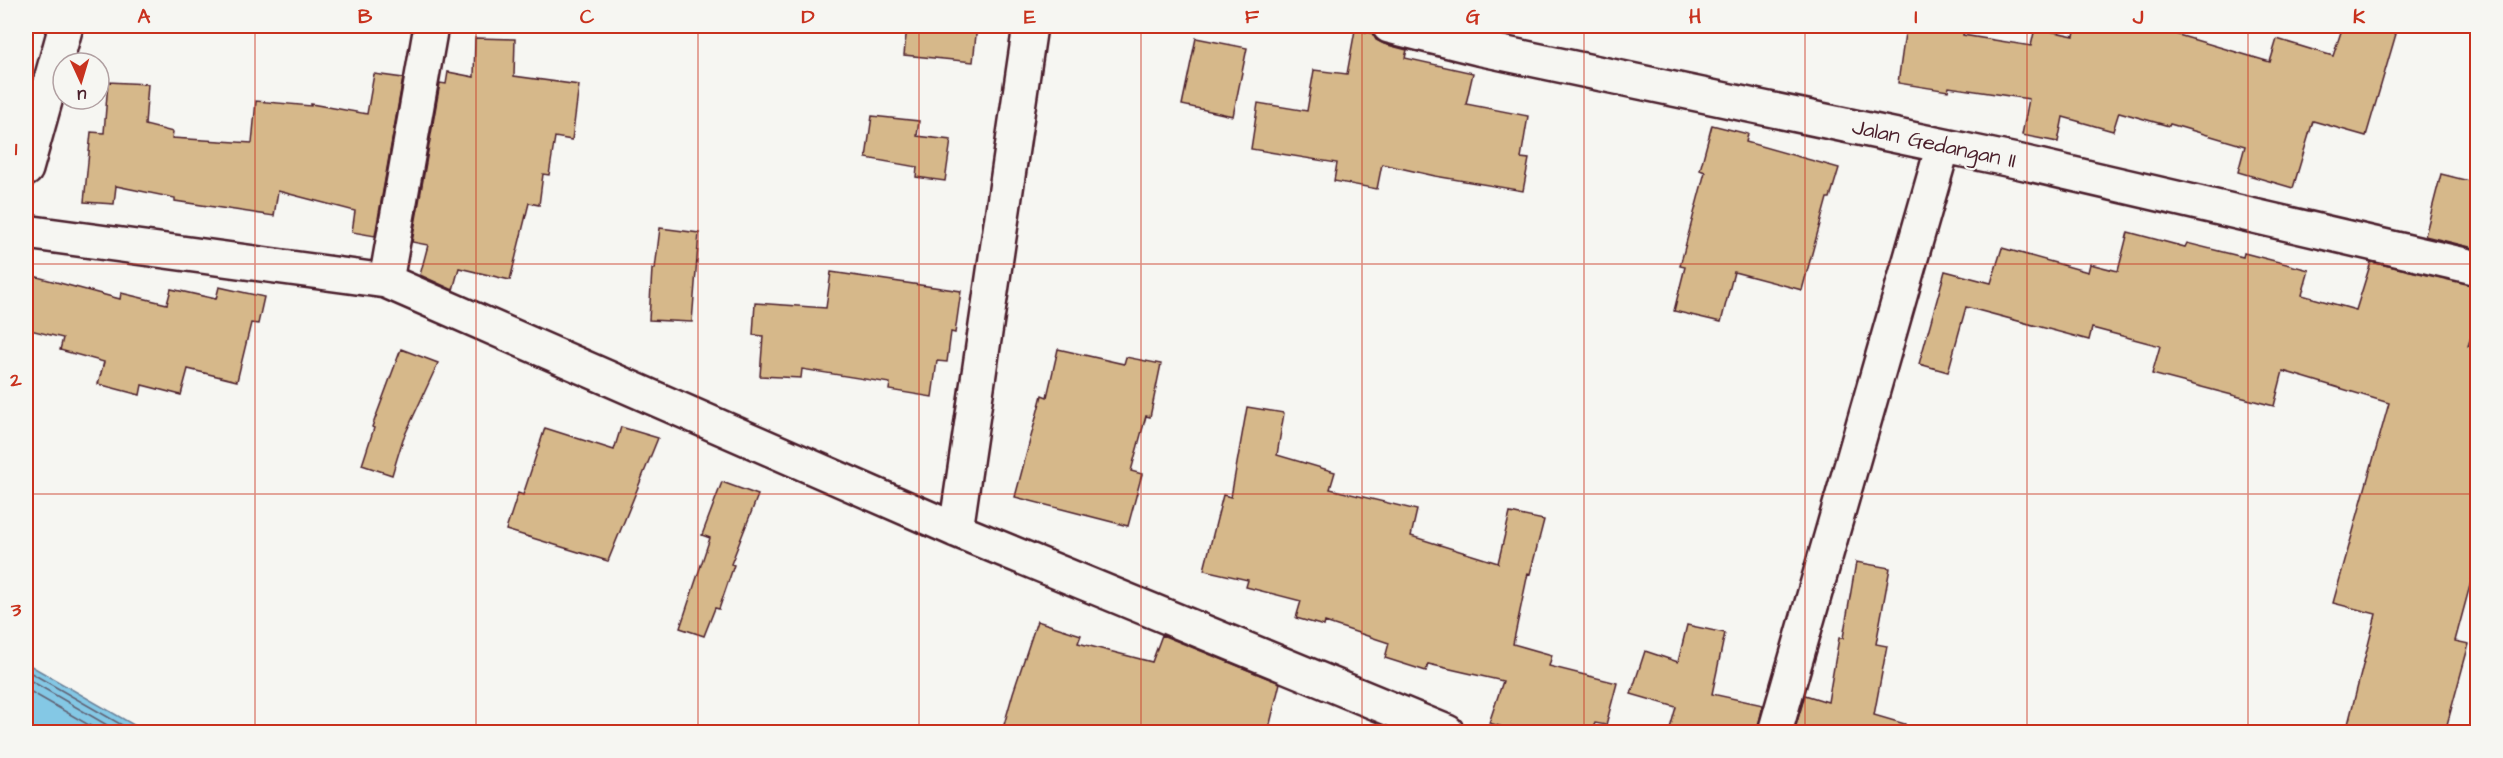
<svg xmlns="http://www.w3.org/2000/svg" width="2503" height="758" font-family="'Architects Daughter',sans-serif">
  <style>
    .water { fill: #84c8e5; stroke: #6d849b; stroke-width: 1.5 }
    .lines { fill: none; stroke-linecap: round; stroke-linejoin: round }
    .shore { stroke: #616375; stroke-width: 1.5 }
    .building { fill: #d6b88a; stroke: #4a1f2b; stroke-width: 1.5 }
    .minor-casing { stroke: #4a1f2b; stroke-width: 38 }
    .minor { stroke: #f6f6f2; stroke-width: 33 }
    .grid { fill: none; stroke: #c8321e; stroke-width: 1.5; stroke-opacity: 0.55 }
    .labels { text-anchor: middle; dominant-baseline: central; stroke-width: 4.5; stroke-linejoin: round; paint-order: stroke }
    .street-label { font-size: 22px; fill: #4a1f2b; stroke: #f6f6f2 }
    .neatline { fill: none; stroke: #c8321e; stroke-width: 2 }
    .grid-label { font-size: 20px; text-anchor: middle; font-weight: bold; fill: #c8321e }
  </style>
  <rect width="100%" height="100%" fill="#f6f6f2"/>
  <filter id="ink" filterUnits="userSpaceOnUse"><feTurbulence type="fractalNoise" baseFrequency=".0167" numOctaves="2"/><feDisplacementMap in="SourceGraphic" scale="12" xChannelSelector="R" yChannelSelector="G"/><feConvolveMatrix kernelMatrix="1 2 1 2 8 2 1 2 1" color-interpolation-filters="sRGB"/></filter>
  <g filter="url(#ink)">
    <path class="water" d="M 26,663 L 146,732 L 26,732 Z"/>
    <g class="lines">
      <path class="shore" d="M 26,670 L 134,732
        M 26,678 L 119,732
        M 26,689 L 101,732"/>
    </g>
    <path class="building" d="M 907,26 L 977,26 L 973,62 L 904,55 Z
      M 1906,26 L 1964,26 L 1963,35 L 2031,46 L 2035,28 L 2074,36 L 2076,26 L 2148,26 L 2270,62 L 2277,39 L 2333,56 L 2343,26 L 2366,26 L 2396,34 L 2366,136 L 2313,121 L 2293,188 L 2238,172 L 2245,146 L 2170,124 L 2169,126 L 2119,112 L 2113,131 L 2063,117 L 2058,142 L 2022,135 L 2029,99 L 1949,87 L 1948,91 L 1898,83 Z
      M 1355,30 L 1372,33 L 1376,40 L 1384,44 L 1407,50 L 1405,58 L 1473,73 L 1466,104 L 1528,116 L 1521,158 L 1529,159 L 1523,191 L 1435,176 L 1382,164 L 1377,189 L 1334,181 L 1337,163 L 1251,149 L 1258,103 L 1307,111 L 1314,70 L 1347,74 Z
      M 475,38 L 515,39 L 514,76 L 579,85 L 572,140 L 555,137 L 549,175 L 543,174 L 539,205 L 529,203 L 510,280 L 459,268 L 453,290 L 420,275 L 428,245 L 412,242 L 440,83 L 446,84 L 448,72 L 474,77 Z
      M 1196,38 L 1247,48 L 1233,116 L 1182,105 Z
      M 374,74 L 403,78 L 375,236 L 352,232 L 355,211 L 278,191 L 274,216 L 175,201 L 175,198 L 116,186 L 114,204 L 84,202 L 91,132 L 104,133 L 108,82 L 148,84 L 145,125 L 173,132 L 172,138 L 252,143 L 256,101 L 311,106 L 311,104 L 367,114 Z
      M 872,116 L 919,121 L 917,136 L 951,140 L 945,181 L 916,177 L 917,167 L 866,158 Z
      M 1712,125 L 1748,134 L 1746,142 L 1839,168 L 1830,198 L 1827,198 L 1802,290 L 1734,272 L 1721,322 L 1674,311 L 1685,267 L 1680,266 L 1705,172 L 1700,170 Z
      M 2441,174 L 2477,183 L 2478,249 L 2425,236 Z
      M 660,228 L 699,233 L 692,322 L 649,320 L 652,269 L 655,269 Z
      M 2128,232 L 2185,247 L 2187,243 L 2243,257 L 2244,253 L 2309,270 L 2302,295 L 2356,310 L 2371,262 L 2478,286 L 2478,316 L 2468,346 L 2478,349 L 2478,556 L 2455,641 L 2469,644 L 2445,732 L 2346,732 L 2376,614 L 2333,603 L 2389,403 L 2283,371 L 2274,406 L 2152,374 L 2160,346 L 2092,328 L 2089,340 L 1966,307 L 1948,372 L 1919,364 L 1945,271 L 1991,283 L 2002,248 L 2088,272 L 2090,264 L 2118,271 Z
      M 831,272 L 961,291 L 955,333 L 951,332 L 947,362 L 937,361 L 932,397 L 889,390 L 890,383 L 802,369 L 801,378 L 760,376 L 763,336 L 753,335 L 755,303 L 826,308 Z
      M 26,274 L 120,299 L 121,293 L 167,304 L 171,289 L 216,299 L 219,287 L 264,297 L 258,324 L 251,323 L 237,381 L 188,369 L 181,395 L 142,385 L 140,395 L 98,384 L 104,362 L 60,350 L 63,338 L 26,329 Z
      M 401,349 L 438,363 L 403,439 L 392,475 L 362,465 L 374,428 L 372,427 Z
      M 1058,349 L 1124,364 L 1126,357 L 1161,364 L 1150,417 L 1146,416 L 1131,471 L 1142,474 L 1128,526 L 1015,497 L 1042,395 L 1047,397 Z
      M 1247,407 L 1284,413 L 1277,455 L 1335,472 L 1330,489 L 1417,510 L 1411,536 L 1498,563 L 1510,513 L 1544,520 L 1530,574 L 1528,573 L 1513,644 L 1552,655 L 1549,666 L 1617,683 L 1606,725 L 1595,723 L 1591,732 L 1520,732 L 1489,723 L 1503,681 L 1428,664 L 1426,671 L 1385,658 L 1389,643 L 1325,622 L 1324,626 L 1296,618 L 1301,601 L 1246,587 L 1248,580 L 1204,570 L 1223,495 L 1231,497 Z
      M 621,427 L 658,438 L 608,561 L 506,530 L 518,493 L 523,495 L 545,428 L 614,450 Z
      M 722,482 L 758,495 L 731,564 L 734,565 L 719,609 L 715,608 L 704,636 L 680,628 L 710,538 L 702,535 Z
      M 1856,562 L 1890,568 L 1876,644 L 1887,646 L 1874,715 L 1905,724 L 1904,732 L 1794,732 L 1805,695 L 1828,702 L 1839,638 L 1843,638 Z
      M 1037,621 L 1081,635 L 1078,643 L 1152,662 L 1162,635 L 1280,683 L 1268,732 L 1002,732 L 1013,693 Z
      M 1687,625 L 1725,633 L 1712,694 L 1763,705 L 1757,732 L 1669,732 L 1676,707 L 1631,694 L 1645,651 L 1678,662 Z"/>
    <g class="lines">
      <g class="minor-casing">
        <path id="minor" d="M 1389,26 L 1478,48 L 2021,162 L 2478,268
          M 26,169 L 66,26
          M 26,232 L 386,281 L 956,530 L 1447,732
          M 386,281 L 431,26
          M 956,530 L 1030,26
          M 1775,732 L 1943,146"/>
      </g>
      <use href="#minor" class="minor"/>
    </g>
  </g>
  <path class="grid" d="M 255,26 L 255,732M 476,26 L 476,732M 698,26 L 698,732M 919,26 L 919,732M 1141,26 L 1141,732M 1362,26 L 1362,732M 1584,26 L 1584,732M 1805,26 L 1805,732M 2027,26 L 2027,732M 2248,26 L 2248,732M 26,264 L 2478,264M 26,494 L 2478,494"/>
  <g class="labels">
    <g class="street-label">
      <text transform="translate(1934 144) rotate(12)">Jalan Gedangan II</text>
    </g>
  </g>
  <rect width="2503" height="758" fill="none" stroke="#f6f6f2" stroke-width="66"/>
  <g transform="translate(81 81) rotate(176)"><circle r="28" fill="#f6f6f2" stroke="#b1a0a2" stroke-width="1.5"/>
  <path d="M0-4.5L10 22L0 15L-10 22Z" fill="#c8321e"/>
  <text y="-9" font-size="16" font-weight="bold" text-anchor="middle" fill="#4a1f2b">U</text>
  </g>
  <rect x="33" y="33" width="2437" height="692" class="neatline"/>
  <g class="grid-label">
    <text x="144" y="23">A</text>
    <text x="365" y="23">B</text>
    <text x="587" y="23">C</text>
    <text x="808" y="23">D</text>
    <text x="1030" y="23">E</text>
    <text x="1252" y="23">F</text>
    <text x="1473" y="23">G</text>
    <text x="1695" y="23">H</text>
    <text x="1916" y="23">I</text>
    <text x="2138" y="23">J</text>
    <text x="2359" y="23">K</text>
    <text x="16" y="155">1</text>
    <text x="16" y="386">2</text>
    <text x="16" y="616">3</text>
  </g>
</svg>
